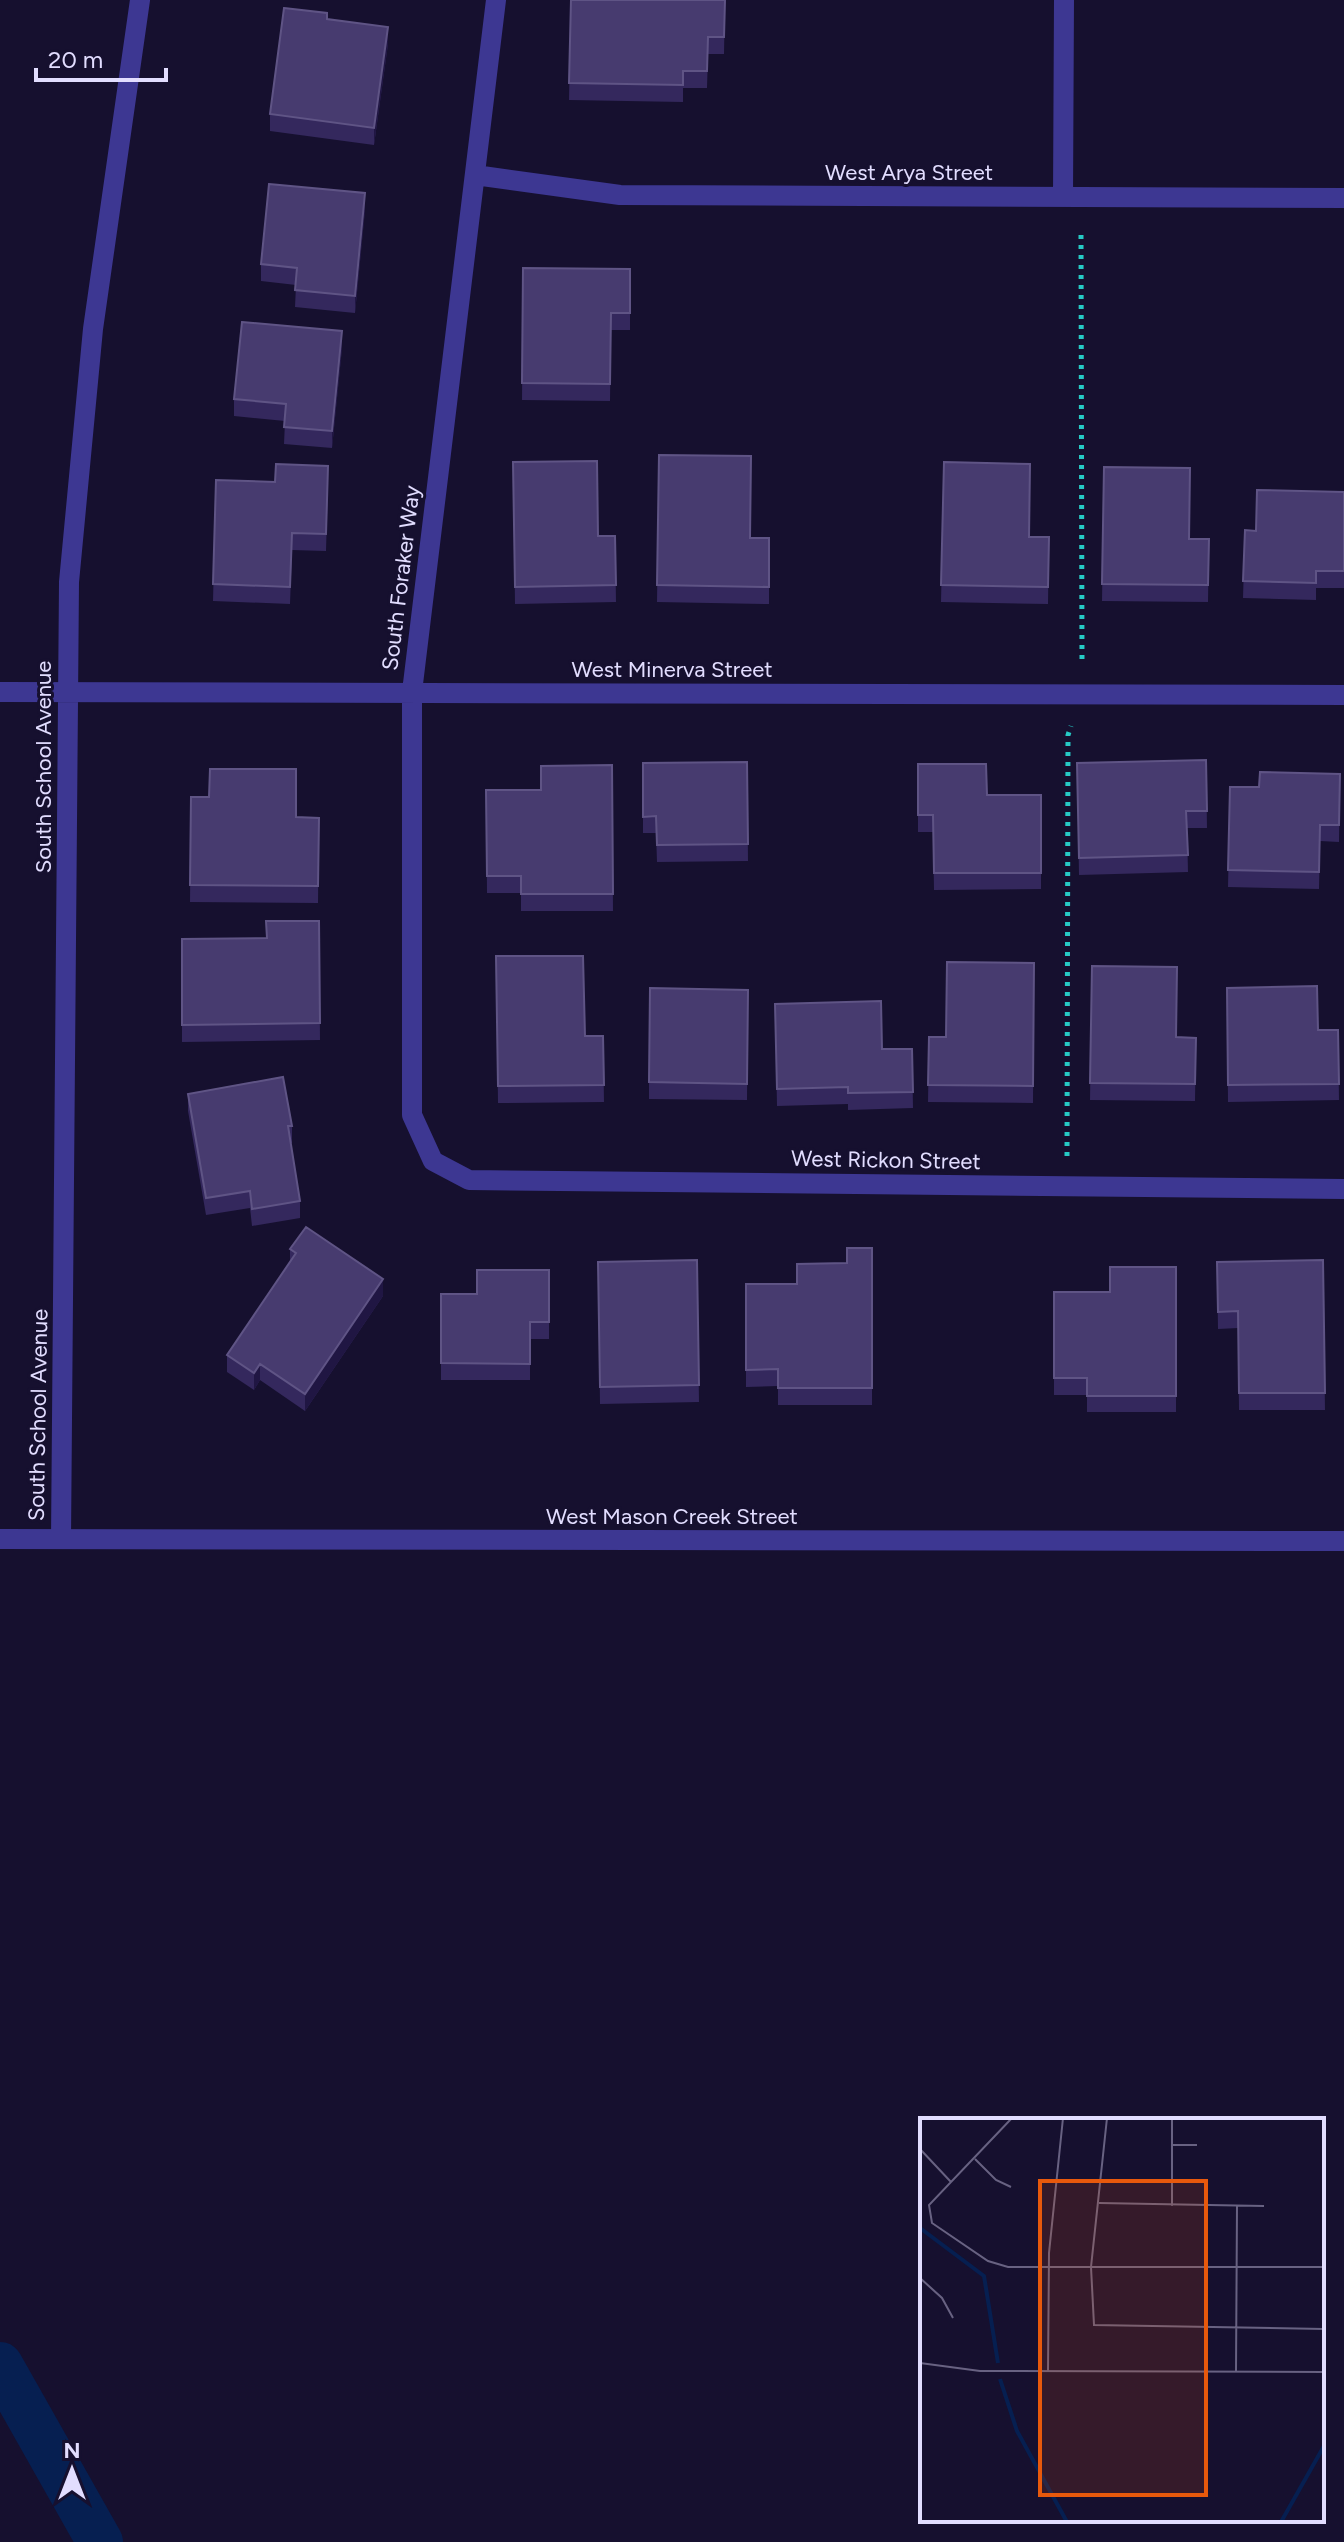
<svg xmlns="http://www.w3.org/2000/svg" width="1344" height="2542" font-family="Figtree,sans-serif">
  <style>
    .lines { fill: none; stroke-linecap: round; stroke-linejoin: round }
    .canal { stroke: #061f51; stroke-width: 46 }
    .path { stroke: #26cac5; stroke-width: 5; stroke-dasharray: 4 6; stroke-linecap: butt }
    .minor { stroke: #3d3792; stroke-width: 20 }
    .wall { fill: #34285d }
    .shaded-wall { fill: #201643 }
    .building { fill: #473b6f; stroke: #5f5485; stroke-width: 2 }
    .labels { text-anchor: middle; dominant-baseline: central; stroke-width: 6; stroke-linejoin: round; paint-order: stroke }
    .street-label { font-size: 22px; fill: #e2ddff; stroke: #16102f }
    .inset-river { fill: none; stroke: #061f51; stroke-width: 4 }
    .inset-road { fill: none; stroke: #686282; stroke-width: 2 }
    .view { fill: #e8590c; fill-opacity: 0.15; stroke: #e8590c; stroke-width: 4 }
    .inset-edge { fill: none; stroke: #e2ddff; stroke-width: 4 }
  </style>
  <rect width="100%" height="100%" fill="#16102f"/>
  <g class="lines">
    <path class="canal" d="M 0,2365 L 100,2542"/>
    <path class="path" d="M 1081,235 L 1082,662
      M 1067,1156 L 1068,735 L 1071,726"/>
    <path class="minor" d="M 496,0 L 412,692 L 412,1115 L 433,1161 L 469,1180 L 1344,1189
      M 475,175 L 620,195 L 1344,198
      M 1063,197 L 1064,0
      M 0,692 L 1344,695
      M 0,1539 L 1344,1541
      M 61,1539 L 69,582 L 93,329 L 140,0"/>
  </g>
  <path class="wall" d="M 571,0 L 725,0 L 724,54 L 708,54 L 707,88 L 683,88 L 683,102 L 569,100 Z
    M 327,19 L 388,44 L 374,145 L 270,131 L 270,114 Z
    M 365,210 L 355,313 L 295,307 L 296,285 L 261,281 L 261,264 Z
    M 523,268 L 630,269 L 630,330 L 611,330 L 610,401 L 522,400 Z
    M 342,348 L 332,448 L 284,444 L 285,421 L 234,416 L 234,399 Z
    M 659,455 L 750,538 L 769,538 L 769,604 L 657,602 Z
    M 513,462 L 598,536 L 615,536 L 616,602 L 515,604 Z
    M 944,462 L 1029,537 L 1049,537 L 1048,604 L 941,602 Z
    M 1104,467 L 1189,539 L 1209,539 L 1208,602 L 1102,601 Z
    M 216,480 L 328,483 L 326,551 L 292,550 L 290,604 L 213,601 Z
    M 1344,492 L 1344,588 L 1316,588 L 1316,600 L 1243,598 L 1245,530 L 1256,531 Z
    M 1206,760 L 1207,828 L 1187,828 L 1188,872 L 1079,875 L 1077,763 Z
    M 747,762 L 748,861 L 657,862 L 656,833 L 643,833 L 643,763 Z
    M 918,764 L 987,795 L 1041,795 L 1041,889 L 934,890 L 933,832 L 918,832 Z
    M 612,765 L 613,911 L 521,911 L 521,893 L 487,893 L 486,790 L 541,790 Z
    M 1340,774 L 1339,842 L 1320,841 L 1319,889 L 1228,887 L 1230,787 L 1259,787 Z
    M 191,797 L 296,817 L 319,818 L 318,903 L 190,902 Z
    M 319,921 L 320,1040 L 182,1042 L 182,939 L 267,938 Z
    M 496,956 L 585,1036 L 603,1036 L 604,1102 L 498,1103 Z
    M 1034,963 L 1033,1103 L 928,1102 L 929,1037 L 946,1037 Z
    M 1092,966 L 1176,1037 L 1196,1038 L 1195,1101 L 1090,1100 Z
    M 1227,988 L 1318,1030 L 1338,1030 L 1339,1100 L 1228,1102 Z
    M 748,990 L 747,1100 L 649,1099 L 649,1082 Z
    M 775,1004 L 882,1049 L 912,1049 L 913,1108 L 848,1110 L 848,1104 L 777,1106 Z
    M 188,1094 L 292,1126 L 292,1143 L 290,1143 L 300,1201 L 300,1218 L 252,1226 L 250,1208 L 206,1215 L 188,1111 Z
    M 872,1248 L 872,1405 L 778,1405 L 778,1386 L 746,1387 L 746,1284 L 797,1284 L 847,1263 Z
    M 290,1249 L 383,1296 L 305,1411 L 260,1380 L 254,1390 L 227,1372 L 227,1355 L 290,1262 Z
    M 697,1260 L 699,1402 L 600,1404 L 598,1262 Z
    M 1323,1260 L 1325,1410 L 1239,1410 L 1238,1328 L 1218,1329 L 1217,1262 Z
    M 1176,1267 L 1176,1412 L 1087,1412 L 1087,1395 L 1054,1395 L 1054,1292 L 1110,1292 Z
    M 549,1270 L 549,1339 L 530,1339 L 530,1380 L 441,1380 L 441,1294 L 477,1294 Z"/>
  <path class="shaded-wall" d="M 388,27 L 388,44 L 374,145 L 374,128 Z
    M 365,193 L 365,210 L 355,313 L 355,296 Z
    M 342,331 L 342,348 L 332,448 L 332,431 Z
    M 383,1279 L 383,1296 L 305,1411 L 305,1394 Z
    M 260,1364 L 260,1380 L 254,1390 L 254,1373 Z"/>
  <path class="building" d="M 571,0 L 725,0 L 724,37 L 708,37 L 707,71 L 683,71 L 683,85 L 569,83 Z
    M 284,8 L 327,13 L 327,19 L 388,27 L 374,128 L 270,114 Z
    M 269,184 L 365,193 L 355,296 L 295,290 L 297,268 L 261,264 Z
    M 523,268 L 630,269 L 630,313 L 611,313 L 610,384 L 522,383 Z
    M 242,322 L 342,331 L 332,431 L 284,427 L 286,404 L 234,399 Z
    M 659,455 L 751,456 L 750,538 L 769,538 L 769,587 L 657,585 Z
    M 597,461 L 598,536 L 615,536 L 616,585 L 515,587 L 513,462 Z
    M 944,462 L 1030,464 L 1029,537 L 1049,537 L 1048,587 L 941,585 Z
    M 276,464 L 328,466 L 326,534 L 292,533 L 290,587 L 213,584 L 216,480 L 275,482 Z
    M 1104,467 L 1190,468 L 1189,539 L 1209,539 L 1208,585 L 1102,584 Z
    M 1257,490 L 1344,492 L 1344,571 L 1316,571 L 1316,583 L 1243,581 L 1245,530 L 1256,531 Z
    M 1206,760 L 1207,811 L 1186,811 L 1188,855 L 1079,858 L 1077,763 Z
    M 747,762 L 748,844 L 657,845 L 656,816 L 643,817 L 643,763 Z
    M 918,764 L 986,764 L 987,795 L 1041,795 L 1041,873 L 934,873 L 933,815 L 918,815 Z
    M 612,765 L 613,894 L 521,894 L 521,876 L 487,876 L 486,790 L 541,790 L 541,766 Z
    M 210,769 L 296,769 L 296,817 L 319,818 L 318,886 L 190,885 L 191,797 L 209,797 Z
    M 1260,772 L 1340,774 L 1339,825 L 1320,825 L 1319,872 L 1228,870 L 1230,787 L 1259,787 Z
    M 266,921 L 319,921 L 320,1023 L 182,1025 L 182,939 L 267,938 Z
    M 496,956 L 583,956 L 585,1036 L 603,1036 L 604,1085 L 498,1086 Z
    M 947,962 L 1034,963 L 1033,1086 L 928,1085 L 929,1037 L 946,1037 Z
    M 1092,966 L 1177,967 L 1176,1037 L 1196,1038 L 1195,1084 L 1090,1083 Z
    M 1317,986 L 1318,1030 L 1338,1030 L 1339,1084 L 1228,1085 L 1227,988 Z
    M 650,988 L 748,990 L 747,1084 L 649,1082 Z
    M 881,1001 L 882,1049 L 912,1049 L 913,1092 L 848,1093 L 848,1087 L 777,1089 L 775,1004 Z
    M 283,1077 L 292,1126 L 288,1126 L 300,1201 L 252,1209 L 250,1191 L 206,1198 L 188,1094 Z
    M 306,1227 L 383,1279 L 305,1394 L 260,1364 L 254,1373 L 227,1355 L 296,1253 L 290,1249 Z
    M 847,1248 L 872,1248 L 872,1388 L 778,1388 L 778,1369 L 746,1370 L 746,1284 L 797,1284 L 797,1264 L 847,1263 Z
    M 697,1260 L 699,1385 L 600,1387 L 598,1262 Z
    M 1323,1260 L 1325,1393 L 1239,1393 L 1238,1311 L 1218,1312 L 1217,1262 Z
    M 1110,1267 L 1176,1267 L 1176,1396 L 1087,1396 L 1087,1378 L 1054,1378 L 1054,1292 L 1110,1292 Z
    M 477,1270 L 549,1270 L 549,1322 L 530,1322 L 530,1364 L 441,1363 L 441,1294 L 477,1294 Z"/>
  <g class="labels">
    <g class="street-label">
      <text x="909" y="172">West Arya Street</text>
      <text transform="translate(401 578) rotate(-83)">South Foraker Way</text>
      <text x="672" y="669">West Minerva Street</text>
      <text transform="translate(43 767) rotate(-90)">South School Avenue</text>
      <text transform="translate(886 1160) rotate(1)">West Rickon Street</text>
      <text transform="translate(38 1415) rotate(-89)">South School Avenue</text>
      <text x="672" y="1516">West Mason Creek Street</text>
    </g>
  </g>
  <g transform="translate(920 2118)">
    <rect width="404" height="404" fill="#16102f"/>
    <path class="inset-river" d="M 0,110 L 64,158 L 78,245M 80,261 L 97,313 L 147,404M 361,404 L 404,328"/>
    <path class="inset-road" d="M 92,0 L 9,87 L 12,105 L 68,143 L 88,149 L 404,149M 187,0 L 171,149 L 174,207 L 404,211M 252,27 L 277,27M 0,31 L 31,64M 55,41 L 76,62 L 91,69M 179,85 L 344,88M 252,88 L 252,0M 0,160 L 22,180 L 33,200M 0,245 L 60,253 L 404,254M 128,253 L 129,135 L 143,0M 316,253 L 317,88"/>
    <path class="view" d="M 120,63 L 286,63 L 286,377 L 120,377 Z"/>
    <rect width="404" height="404" class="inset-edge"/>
  </g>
  <g transform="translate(72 2470)" stroke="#16102f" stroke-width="6" paint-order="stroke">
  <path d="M0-6L14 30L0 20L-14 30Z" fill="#e2ddff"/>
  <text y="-12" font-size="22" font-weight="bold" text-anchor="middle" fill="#e2ddff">N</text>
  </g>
  <path d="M36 68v12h130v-12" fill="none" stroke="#e2ddff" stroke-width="4"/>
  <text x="48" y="68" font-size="24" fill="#e2ddff" stroke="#16102f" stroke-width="6" paint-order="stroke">20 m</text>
</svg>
